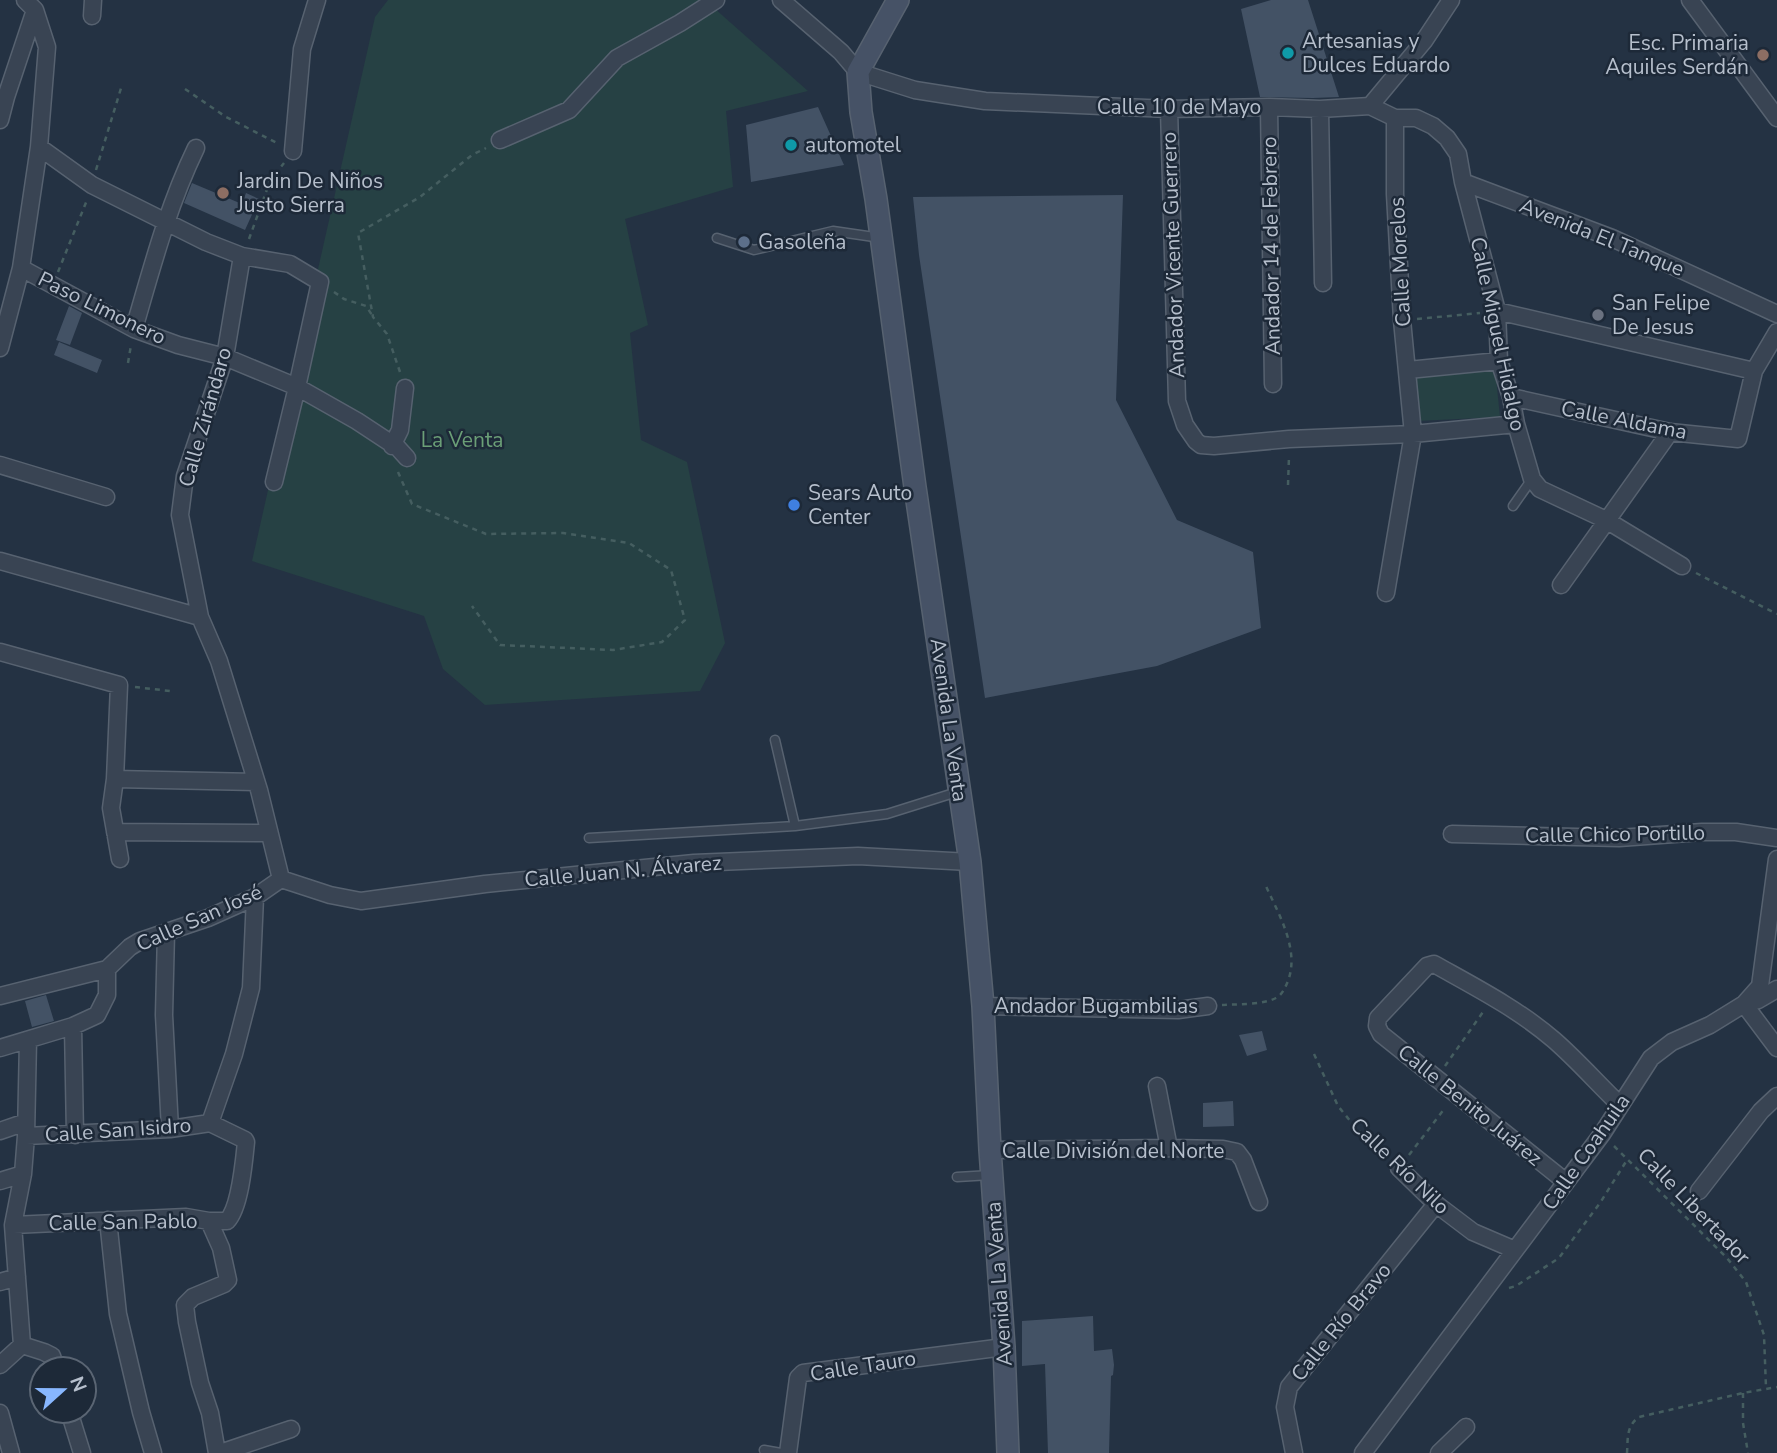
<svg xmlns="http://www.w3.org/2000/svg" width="1777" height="1453" font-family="'Nunito Sans',sans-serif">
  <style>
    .green { fill: #264144 }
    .building { fill: #435265 }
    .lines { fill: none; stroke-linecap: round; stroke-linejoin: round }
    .lane-casing { stroke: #576270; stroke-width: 11 }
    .street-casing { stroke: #576270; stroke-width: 19 }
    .secondary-casing { stroke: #576270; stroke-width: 24 }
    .path { stroke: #455e60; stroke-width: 2.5; stroke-dasharray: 5 5; stroke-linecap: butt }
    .lane { stroke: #394453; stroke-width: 8 }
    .street { stroke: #394453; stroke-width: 16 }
    .secondary { stroke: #465266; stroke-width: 21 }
    .culture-dot { fill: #0f9aa8; stroke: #1d2938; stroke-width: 2.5 }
    .education-dot { fill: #8d6e63; stroke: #1d2938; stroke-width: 2.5 }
    .service-dot { fill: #5c6f8a; stroke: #1d2938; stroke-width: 2.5 }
    .worship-dot { fill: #6b7280; stroke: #1d2938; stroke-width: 2.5 }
    .shop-dot { fill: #3f7fe0; stroke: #1d2938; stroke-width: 2.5 }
    .labels { text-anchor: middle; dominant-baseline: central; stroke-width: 5; stroke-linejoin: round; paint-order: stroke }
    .poi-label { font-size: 21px; fill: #b6bfcc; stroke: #1d2938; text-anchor: start }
    .street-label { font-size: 21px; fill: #b6bfcc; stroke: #1d2938 }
    .park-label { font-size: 21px; fill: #6b9f77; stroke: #1d2938 }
  </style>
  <rect width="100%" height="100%" fill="#243243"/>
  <path class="green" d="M 388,0 L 705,0 L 808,91 L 726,111 L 733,187 L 625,219 L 648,325 L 630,333 L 641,440 L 687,462 L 725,643 L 700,691 L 485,705 L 443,669 L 424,616 L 252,561 L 375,17 Z
    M 1495,368 L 1500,417 L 1417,421 L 1417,377 Z"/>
  <path class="building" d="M 1271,0 L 1308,0 L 1339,97 L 1313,98 L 1260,97 L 1241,9 Z
    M 818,107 L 844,165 L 751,182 L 746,125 Z
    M 192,183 L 242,204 L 246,193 L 259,199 L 245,230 L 184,203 Z
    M 1123,195 L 1116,400 L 1177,520 L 1253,552 L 1261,628 L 1157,666 L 985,698 L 919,255 L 913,197 Z
    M 69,306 L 82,313 L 70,345 L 56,340 Z
    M 59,342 L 102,360 L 97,373 L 54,355 Z
    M 46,995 L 54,1021 L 32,1027 L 25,1001 Z
    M 1262,1031 L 1267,1050 L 1247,1056 L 1239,1035 Z
    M 1233,1101 L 1234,1126 L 1203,1127 L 1203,1103 Z
    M 1093,1316 L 1094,1351 L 1112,1349 L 1114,1365 L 1113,1375 L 1111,1376 L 1109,1453 L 1048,1453 L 1045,1364 L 1022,1366 L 1022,1321 Z"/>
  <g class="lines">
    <g class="lane-casing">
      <path id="lane" d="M 717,238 L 754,250 L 833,231 L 881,238
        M 1513,506 L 1532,479
        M 775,740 L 795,826
        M 589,838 L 795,826 L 887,814 L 957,792
        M 957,1177 L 991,1175
        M 764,1450 L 781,1453"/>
    </g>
    <g class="street-casing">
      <path id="street" d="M 781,0 L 841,52 L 858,72 L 915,90 L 985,101 L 1169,109 L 1269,107 L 1320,109 L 1370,106 L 1424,41 L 1451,0
        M 1690,0 L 1777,118
        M 92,16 L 93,0
        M 1370,106 L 1395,118 L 1395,194 L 1402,320 L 1413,434 L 1386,593
        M 1269,107 L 1273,384
        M 1169,109 L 1177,401 L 1185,425 L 1196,441 L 1201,445 L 1214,446 L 1289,439 L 1413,434 L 1516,424
        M 1320,109 L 1323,283
        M 1395,118 L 1416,118 L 1433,126 L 1447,138 L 1458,154 L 1463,182 L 1497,311 L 1499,361 L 1511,397 L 1516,424 L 1532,479 L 1540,489 L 1606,520 L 1682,566
        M 0,120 L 6,97 L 35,10
        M 500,140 L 569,110 L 617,58 L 680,23 L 716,0
        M 39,147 L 92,185 L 206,242 L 242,256 L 290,264 L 320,282 L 297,387 L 274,482
        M 293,151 L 302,49 L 317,0
        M 1463,182 L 1612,238 L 1777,314
        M 242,256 L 225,357 L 185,476 L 180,515 L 200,617 L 219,661 L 259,790 L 281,879
        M 21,268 L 134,329 L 178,345 L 225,357 L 297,387 L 357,421 L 398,448 L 407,458
        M 1497,311 L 1754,371
        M 134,329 C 152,267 168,206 196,148
        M 0,348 L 21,268 L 39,147 L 47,47 L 35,10 L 25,0
        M 1408,370 L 1499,361
        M 1511,397 L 1670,432 L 1738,439 L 1754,371 L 1777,332
        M 392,446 L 400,430 L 405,388
        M 0,465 L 106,497
        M 0,561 L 200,617
        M 1561,585 L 1670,432
        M 0,652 L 119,685 L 115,779 L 111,808 L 120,859
        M 115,779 L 256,782
        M 115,832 L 269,833
        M 1452,834 L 1619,838 L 1702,832 L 1736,832 L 1777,838
        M 281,879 L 330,895 L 361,901 L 485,884 L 694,863 L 858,856 L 970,862
        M 166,932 L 164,1015 L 170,1129
        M 1777,989 L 1758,1000 L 1744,1004 L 1777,1048
        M 0,996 L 107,969 L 130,947 L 140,941 L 208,918 L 255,897 L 281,879
        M 983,1006 L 1178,1010 L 1208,1006
        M 73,1026 L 75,1135
        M 0,1048 L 73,1026 L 97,1015 L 107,995 L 107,969
        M 1157,1086 L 1169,1148
        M 210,1123 L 234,1054 L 251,988 L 255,897
        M 0,1131 L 26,1122
        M 990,1150 L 1169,1148 L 1223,1149 L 1237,1152 L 1243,1160 L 1259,1202
        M 1399,1168 L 1436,1204 L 1473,1232 L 1515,1250
        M 0,1181 L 23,1174
        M 1566,1182 L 1381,1034 L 1377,1026 L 1378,1018 L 1427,966 L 1434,964 C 1475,987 1518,1009 1554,1040 C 1577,1060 1598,1084 1620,1105
        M 1699,1191 L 1761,1111 L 1777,1096
        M 108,1220 L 118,1314 L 141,1412 L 153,1453
        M 209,1221 L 221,1248 L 228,1280 L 224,1284 L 193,1297 L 185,1305 L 187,1322 L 200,1383 L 210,1413 L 217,1453
        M 13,1225 L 186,1217 L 209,1221 L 227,1221 C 240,1208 244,1162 246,1142 L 245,1140 L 210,1123 L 170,1129 L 26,1136
        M 0,1282 L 17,1277
        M 22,1345 L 13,1225 L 23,1174 L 26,1136 L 28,1040
        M 22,1345 L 44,1352 L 52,1356 L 56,1369
        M 0,1365 L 22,1345
        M 69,1411 L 82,1453
        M 0,1413 L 11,1453
        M 220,1453 L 291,1429
        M 788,1453 L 798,1378 L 803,1373 L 1004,1347
        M 1294,1453 L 1285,1407 L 1289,1387 L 1436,1204
        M 1363,1453 L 1602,1134 L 1651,1058 L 1672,1042 L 1710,1025 L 1744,1004 L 1760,986 L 1777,859
        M 1439,1453 L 1466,1427"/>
    </g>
    <g class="secondary-casing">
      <path id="secondary" d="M 898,0 L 858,72 L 861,112 L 876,199 L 915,487 L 970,862 L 983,1006 L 990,1150 L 1004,1347 L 1008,1453"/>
    </g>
    <path class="path" d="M 185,89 L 226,117 L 279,144
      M 96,170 L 122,85
      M 249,239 L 270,181 L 284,163
      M 58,272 L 87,200
      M 334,292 L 344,299 L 366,306 L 372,315
      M 1417,319 L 1480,313
      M 128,363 L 131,345
      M 400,372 L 387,334 L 373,317 L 358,233 L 420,197 L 472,155 L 486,148
      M 398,472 L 412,504 L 486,534 L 563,533 L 629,543 L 671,570 L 685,620 L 662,642 L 613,650 L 500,645 L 472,606
      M 1288,485 L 1289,456
      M 1696,573 L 1777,614
      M 135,687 L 170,691
      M 1222,1005 C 1237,1004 1263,1005 1276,998 C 1282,995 1285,988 1288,981 C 1300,949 1278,913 1265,884
      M 1314,1054 L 1338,1106 L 1356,1128 L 1388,1158
      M 1445,1066 L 1483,1012
      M 1614,1146 L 1727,1258 L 1746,1282 L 1764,1335 L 1766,1388
      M 1409,1155 L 1445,1108
      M 1509,1288 L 1516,1286 L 1559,1258 L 1600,1203 L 1627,1160
      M 1743,1393 L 1743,1423 L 1748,1453
      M 1627,1453 C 1628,1439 1626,1426 1639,1417 L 1743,1393 L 1777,1387"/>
    <use href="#lane" class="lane"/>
    <use href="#street" class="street"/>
    <use href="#secondary" class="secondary"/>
  </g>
  <g class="culture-dot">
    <circle cx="1288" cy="53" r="7"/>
    <circle cx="791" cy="145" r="7"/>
  </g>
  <g class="education-dot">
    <circle cx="1763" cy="55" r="7"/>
    <circle cx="223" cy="193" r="7"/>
  </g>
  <circle class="service-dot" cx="744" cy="242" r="7"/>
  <circle class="worship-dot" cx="1598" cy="315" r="7"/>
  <circle class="shop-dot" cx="794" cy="505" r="7"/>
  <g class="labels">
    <g class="poi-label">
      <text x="1302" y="41">Artesanias y<tspan x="1302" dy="24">Dulces Eduardo</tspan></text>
      <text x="1749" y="43" text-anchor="end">Esc. Primaria<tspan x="1749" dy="24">Aquiles Serdán</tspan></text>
      <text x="805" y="145">automotel</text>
      <text x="237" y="181">Jardin De Niños<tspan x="237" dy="24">Justo Sierra</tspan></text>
      <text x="758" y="242">Gasoleña</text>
      <text x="1612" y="303">San Felipe<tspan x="1612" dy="24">De Jesus</tspan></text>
      <text x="808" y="493">Sears Auto<tspan x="808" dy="24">Center</tspan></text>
    </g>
    <g class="street-label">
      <text x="1179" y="107">Calle 10 de Mayo</text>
      <text transform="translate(1602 237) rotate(22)">Avenida El Tanque</text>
      <text transform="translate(1271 246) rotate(-91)">Andador 14 de Febrero</text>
      <text transform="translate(1173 255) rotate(-92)">Andador Vicente Guerrero</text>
      <text transform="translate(1400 262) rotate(-93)">Calle Morelos</text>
      <text transform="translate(102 308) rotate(26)">Paso Limonero</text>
      <text transform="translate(1498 334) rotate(78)">Calle Miguel Hidalgo</text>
      <text transform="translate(205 417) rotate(-74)">Calle Zirándaro</text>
      <text transform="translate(1624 420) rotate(11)">Calle Aldama</text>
      <text transform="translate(949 720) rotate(82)">Avenida La Venta</text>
      <text transform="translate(1615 834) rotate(-1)">Calle Chico Portillo</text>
      <text transform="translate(623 871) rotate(-5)">Calle Juan N. Álvarez</text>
      <text transform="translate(199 918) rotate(-24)">Calle San José</text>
      <text x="1096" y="1006">Andador Bugambilias</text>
      <text transform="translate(1470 1105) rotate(39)">Calle Benito Juárez</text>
      <text transform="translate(118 1130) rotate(-4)">Calle San Isidro</text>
      <text x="1113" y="1151">Calle División del Norte</text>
      <text transform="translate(1586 1152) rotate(-55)">Calle Coahuila</text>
      <text transform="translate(1400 1166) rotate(44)">Calle Río Nilo</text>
      <text transform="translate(1694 1206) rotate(46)">Calle Libertador</text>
      <text transform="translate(123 1222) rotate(-1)">Calle San Pablo</text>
      <text transform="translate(999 1284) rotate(-94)">Avenida La Venta</text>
      <text transform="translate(1341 1322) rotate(-51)">Calle Río Bravo</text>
      <text transform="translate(863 1366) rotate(-9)">Calle Tauro</text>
    </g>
    <g class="park-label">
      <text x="462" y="440">La Venta</text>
    </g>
  </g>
  <g transform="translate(63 1390) rotate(69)"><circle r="33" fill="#1d2938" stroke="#5a6573" stroke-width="2"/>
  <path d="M0-5L12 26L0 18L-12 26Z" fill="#88b7ff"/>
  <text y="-10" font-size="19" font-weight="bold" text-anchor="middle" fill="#b6bfcc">N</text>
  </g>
</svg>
